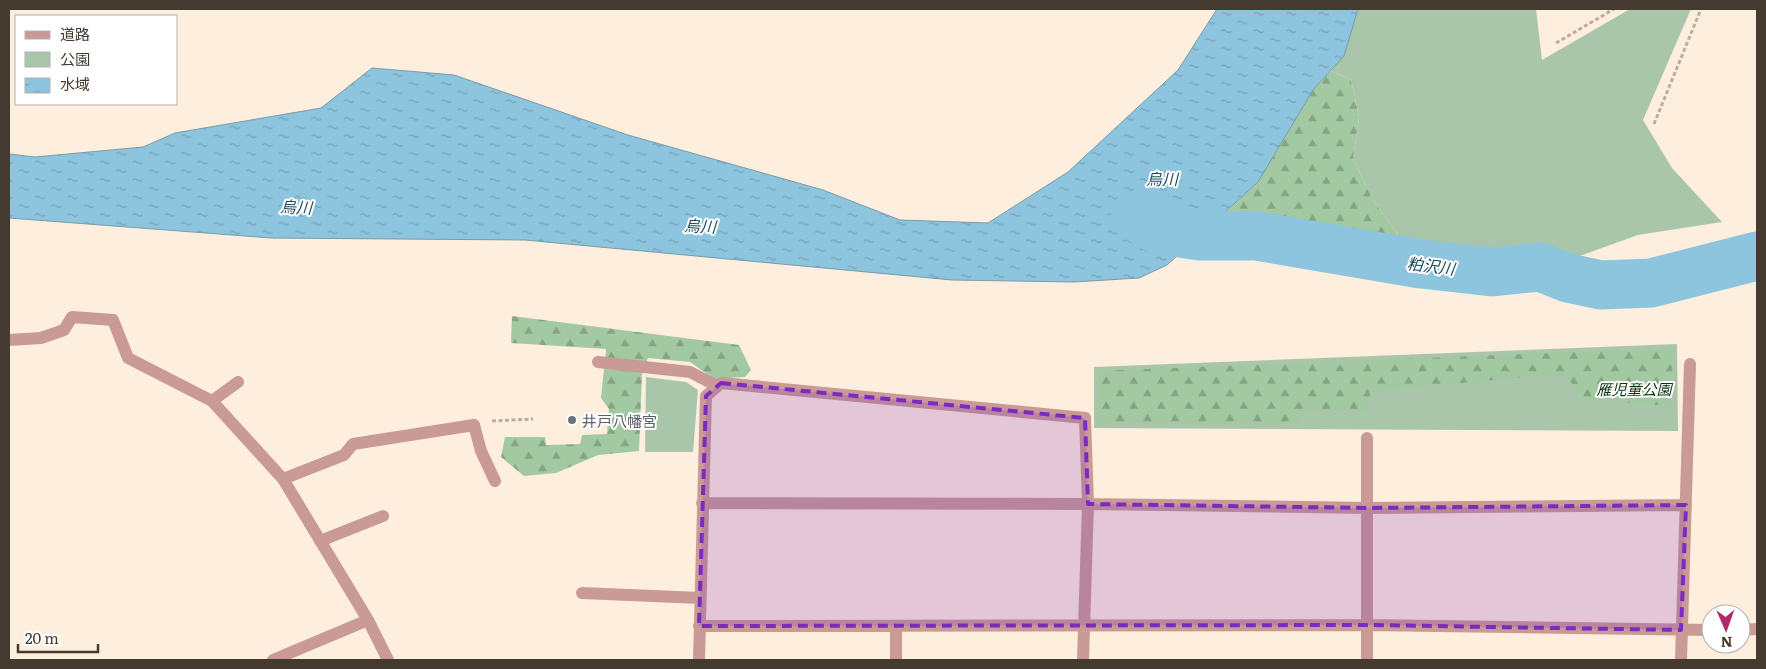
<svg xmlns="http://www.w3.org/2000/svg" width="1766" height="669" font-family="Literata,'Noto Sans JP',serif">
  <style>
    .green { fill: #aac6aa }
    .forest { fill: url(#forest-firs) }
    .water { fill: url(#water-ripples); stroke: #779baa }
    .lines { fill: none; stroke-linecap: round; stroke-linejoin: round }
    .river { stroke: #8dc5df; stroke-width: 49 }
    .path { stroke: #bbad9e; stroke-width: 3; stroke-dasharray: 4 2.5; stroke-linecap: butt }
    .service { stroke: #c99a96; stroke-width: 12 }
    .minor { stroke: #c99a96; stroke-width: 12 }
    .marked { fill: #7b2cbf; fill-opacity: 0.2; stroke: #7b2cbf; stroke-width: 4; stroke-dasharray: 10 6; stroke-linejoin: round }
    .worship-dot { fill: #6b7280; stroke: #fff; stroke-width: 2 }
    .labels { text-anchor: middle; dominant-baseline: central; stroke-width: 4; stroke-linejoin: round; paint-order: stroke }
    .park-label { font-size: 15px; font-style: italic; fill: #08320c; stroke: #fff }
    .worship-label { font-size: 15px; fill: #5b616d; stroke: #fff; text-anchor: start }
    .water-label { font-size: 16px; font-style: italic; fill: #1d4b5e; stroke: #fff }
  </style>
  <defs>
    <pattern id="forest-firs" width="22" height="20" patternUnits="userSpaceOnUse" patternTransform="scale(1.25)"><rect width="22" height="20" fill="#a2c9a1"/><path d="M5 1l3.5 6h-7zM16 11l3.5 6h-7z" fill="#86a484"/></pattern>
    <pattern id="water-ripples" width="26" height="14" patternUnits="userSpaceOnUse" patternTransform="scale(1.25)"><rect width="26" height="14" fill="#8dc5df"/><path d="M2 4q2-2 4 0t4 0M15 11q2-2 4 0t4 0" fill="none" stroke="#75a1b5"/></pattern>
  </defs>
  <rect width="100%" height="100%" fill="#feeedd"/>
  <path class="green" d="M 1358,9 L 1536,9 L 1542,60 L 1630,9 L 1691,9 L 1643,120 L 1672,168 L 1722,222 L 1638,235 L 1566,261 L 1481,251 L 1409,250 L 1373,200 L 1353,159 L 1359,117 L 1351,80 L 1331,71 L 1344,55 Z
    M 1677,344 L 1678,431 L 1094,428 L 1094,367 Z
    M 646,377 L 686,382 L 698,390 L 693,452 L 645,452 Z"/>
  <path class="forest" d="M 1331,71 L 1351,80 L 1359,117 L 1353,159 L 1373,200 L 1409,250 L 1338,244 L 1211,226 L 1258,182 L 1313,90 Z
    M 512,316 L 739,345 L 751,370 L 745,377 L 714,379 L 690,362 L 648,358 L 642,374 L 639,451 L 598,455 L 556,473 L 524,476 L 501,457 L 505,437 L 545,437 L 546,445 L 580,444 L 582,435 L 607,434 L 609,409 L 601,398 L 606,349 L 511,343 Z
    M 1673,348 L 1671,406 L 1587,400 L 1563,374 L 1370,391 L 1369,411 L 1299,411 L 1299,424 L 1097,422 L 1099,371 Z"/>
  <path class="water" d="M 1217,9 L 1358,9 L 1344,56 L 1313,90 L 1258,182 L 1167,265 L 1139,278 L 1074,282 L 952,280 L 525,240 L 271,238 L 9,218 L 9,154 L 35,157 L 143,147 L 175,133 L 321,108 L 372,68 L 454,75 L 628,135 L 823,190 L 900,220 L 988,223 L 1068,172 L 1178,70 Z"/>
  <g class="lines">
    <path class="river" d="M 1136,217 L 1159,230 L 1200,236 L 1256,236 L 1421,264 L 1492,272 L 1540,267 L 1568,278 L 1601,285 L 1651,283 L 1757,256"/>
    <path class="path" d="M 1556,43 L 1614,9
      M 1654,124 L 1701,9
      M 492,421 L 533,419"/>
    <path class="service" d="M 598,362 L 690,372 L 717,386
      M 474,425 L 481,451 L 495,481"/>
    <path class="minor" d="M 9,340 L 41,338 L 64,330 L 72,317 L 113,320 L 128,358 L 212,401 L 283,479 L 368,620 L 388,660
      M 212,401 L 238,382
      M 283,479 L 344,455 L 353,444 L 474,425
      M 702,503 L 1088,504 L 1369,508 L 1686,505
      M 320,541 L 383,516
      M 582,593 L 700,598
      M 699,626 L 1368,625 L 1711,630
      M 1741,630 L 1757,629
      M 273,660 L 368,620
      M 699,660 L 706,396 L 721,383 L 1085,418 L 1088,504 L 1083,660
      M 896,660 L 896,626
      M 1367,660 L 1367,438
      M 1681,660 L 1690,364"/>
  </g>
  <path class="marked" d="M 721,383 L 1085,418 L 1088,504 L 1369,508 L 1686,505 L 1681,630 L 1368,625 L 699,626 L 706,396 Z"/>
  <circle class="worship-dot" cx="572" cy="420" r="5"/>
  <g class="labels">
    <g class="park-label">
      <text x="1634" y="388">雁児童公園</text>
    </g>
    <g class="worship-label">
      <text x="582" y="420">井戸八幡宮</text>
    </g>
    <g class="water-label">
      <text x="1162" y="178">烏川</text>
      <text transform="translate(296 206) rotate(3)">烏川</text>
      <text transform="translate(700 225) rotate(3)">烏川</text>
      <text transform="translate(1431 265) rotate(7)">粕沢川</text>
    </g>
  </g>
  <rect width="1766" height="669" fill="none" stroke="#443a2f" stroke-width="20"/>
  <rect x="15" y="15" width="162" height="90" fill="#ffffff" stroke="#b4b0ac"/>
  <rect x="25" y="31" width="25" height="8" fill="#c99a96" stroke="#b4b0ac"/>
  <text x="60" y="40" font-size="15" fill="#443a2f">道路</text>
  <rect x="25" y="52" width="25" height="15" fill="#aac6aa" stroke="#b4b0ac"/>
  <text x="60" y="65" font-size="15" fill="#443a2f">公園</text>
  <rect x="25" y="78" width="25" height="15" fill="url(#water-ripples)" stroke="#b4b0ac"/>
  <text x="60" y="90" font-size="15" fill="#443a2f">水域</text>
  <g transform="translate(1726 629) rotate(178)"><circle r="24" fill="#ffffff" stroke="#b4b0ac"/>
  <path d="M0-4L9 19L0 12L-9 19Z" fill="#b22765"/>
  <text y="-8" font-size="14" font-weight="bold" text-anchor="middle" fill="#443a2f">N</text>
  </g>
  <path d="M18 644v8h80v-8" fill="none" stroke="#443a2f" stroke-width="2.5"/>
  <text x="25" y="644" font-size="15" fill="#443a2f" stroke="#ffffff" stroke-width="4" paint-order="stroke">20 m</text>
</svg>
